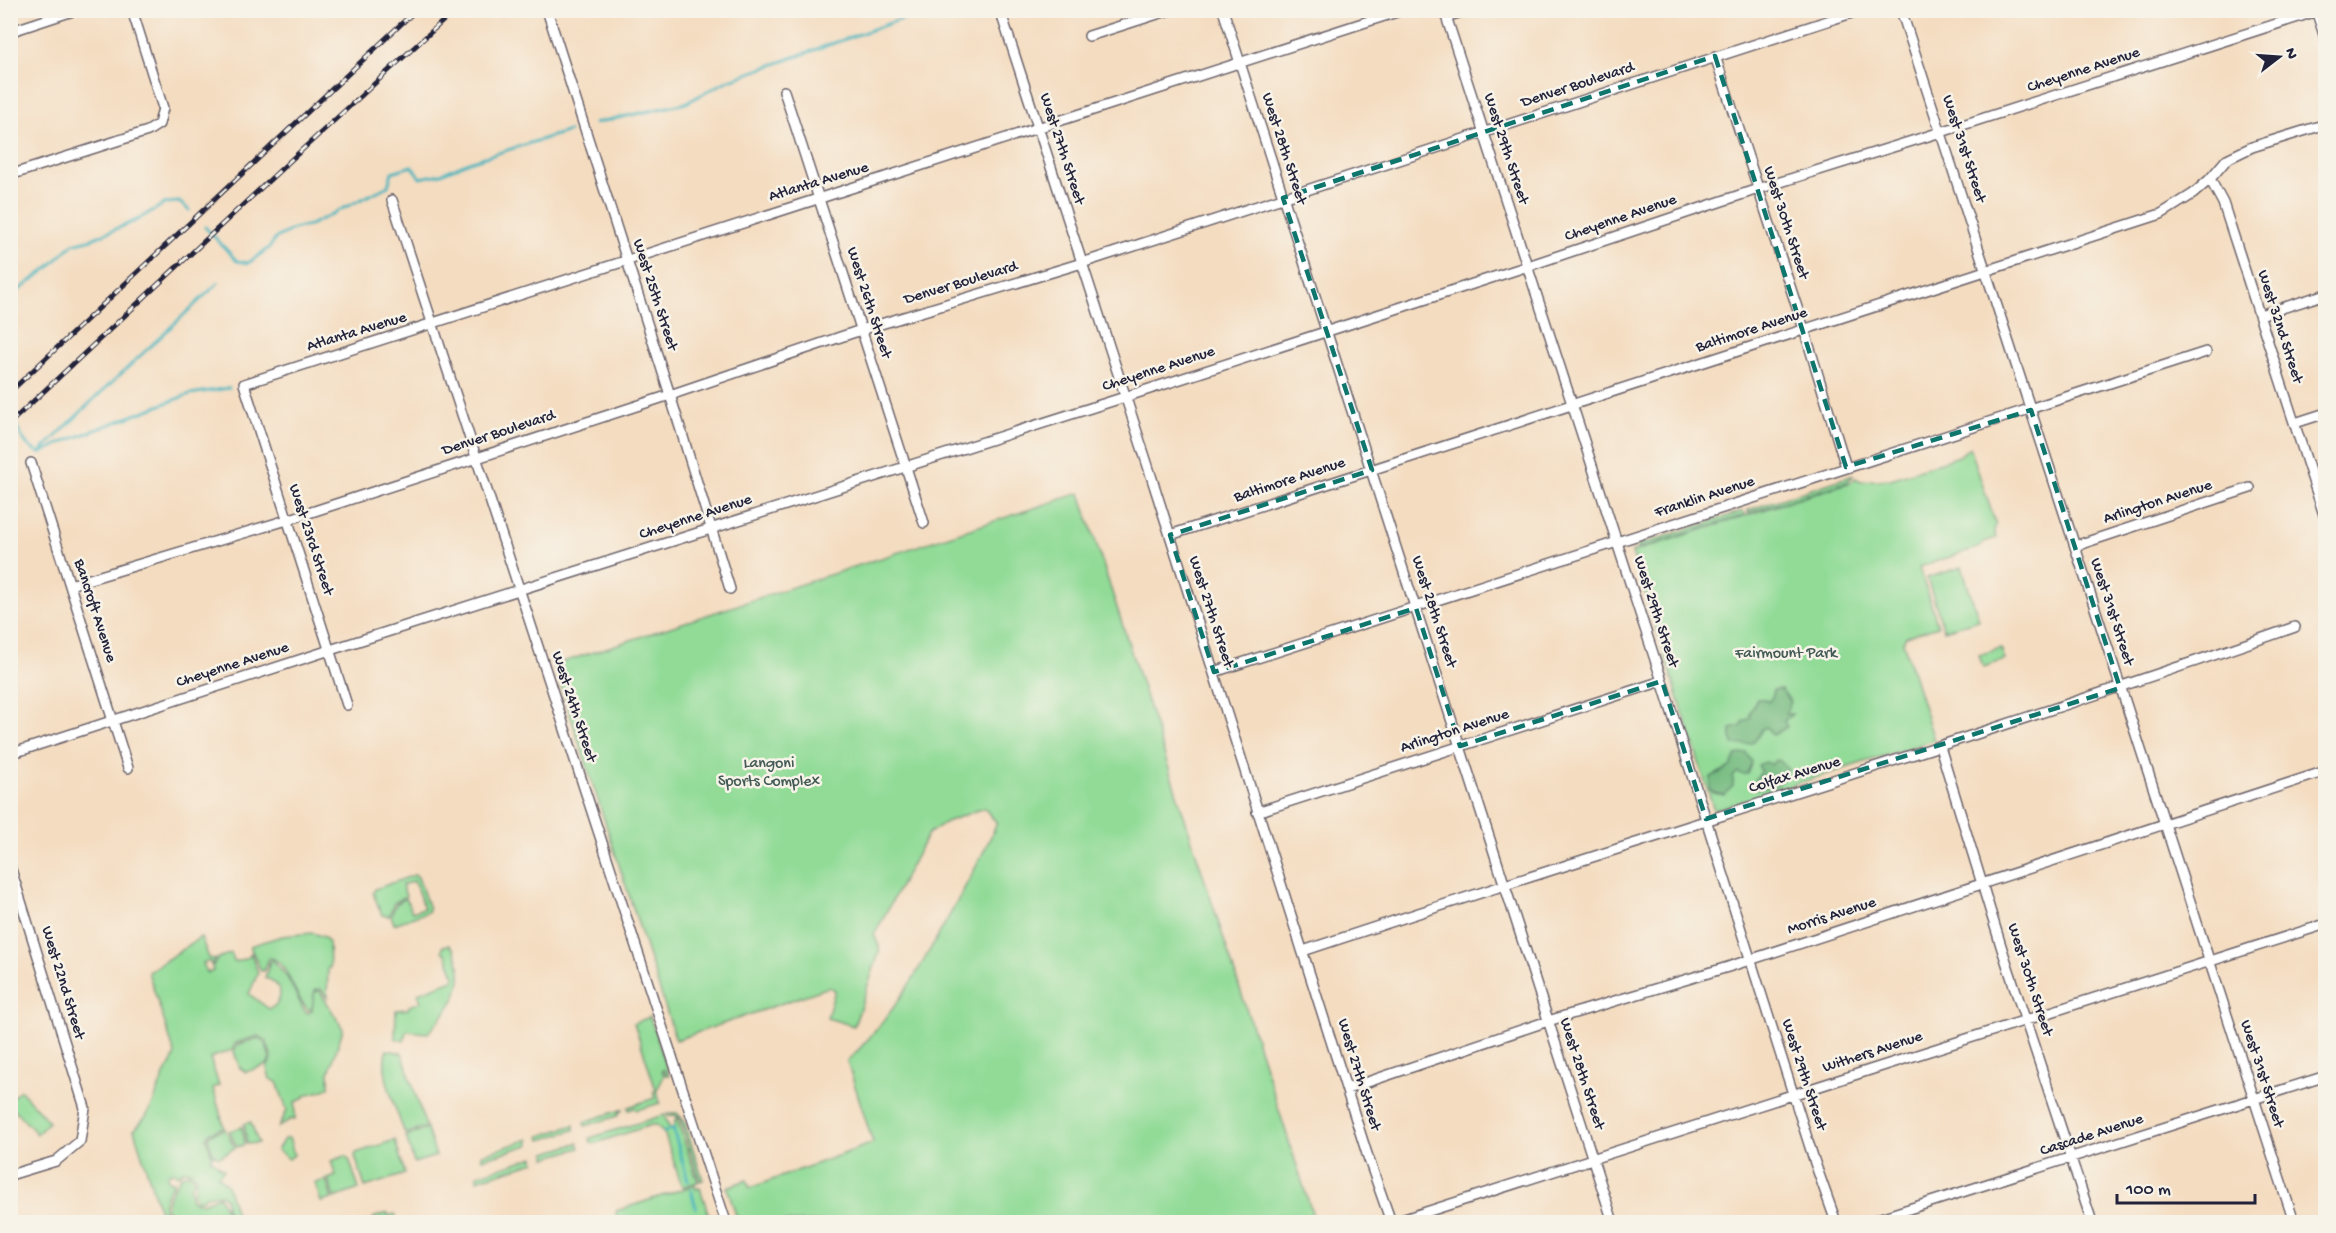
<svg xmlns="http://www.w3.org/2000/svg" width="2336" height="1233" font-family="'Gochi Hand',sans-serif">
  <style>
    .green { fill: #91db97; stroke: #5a7e69; stroke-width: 1.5 }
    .forest { fill: #74bb80; stroke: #4b6e5e; stroke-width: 1.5 }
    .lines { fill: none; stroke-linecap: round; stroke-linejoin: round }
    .stream { stroke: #45b4bd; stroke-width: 3 }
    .minor-casing { stroke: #6c636a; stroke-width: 12 }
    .minor { stroke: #fff; stroke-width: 9 }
    .rail-casing { stroke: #22223b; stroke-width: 5 }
    .rail { stroke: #f7f3e8; stroke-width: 3; stroke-dasharray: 9; stroke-linecap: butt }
    .marked { fill: none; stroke: #0f766e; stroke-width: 4.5; stroke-dasharray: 12 8; stroke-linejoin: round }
    .labels { text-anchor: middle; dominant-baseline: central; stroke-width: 5; stroke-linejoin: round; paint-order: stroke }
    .street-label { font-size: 16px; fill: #22223b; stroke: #f7f3e8 }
    .park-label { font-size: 16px; fill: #435a57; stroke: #f7f3e8 }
  </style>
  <rect width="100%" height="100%" fill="#f7f3e8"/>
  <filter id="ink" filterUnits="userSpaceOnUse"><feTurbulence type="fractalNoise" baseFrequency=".0167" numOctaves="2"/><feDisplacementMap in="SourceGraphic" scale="12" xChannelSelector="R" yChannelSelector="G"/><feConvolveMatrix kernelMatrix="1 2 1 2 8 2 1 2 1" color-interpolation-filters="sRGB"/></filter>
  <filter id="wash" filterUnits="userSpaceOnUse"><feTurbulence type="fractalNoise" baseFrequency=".008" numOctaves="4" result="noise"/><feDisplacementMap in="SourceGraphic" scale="24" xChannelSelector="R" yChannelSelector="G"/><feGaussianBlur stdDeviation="1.35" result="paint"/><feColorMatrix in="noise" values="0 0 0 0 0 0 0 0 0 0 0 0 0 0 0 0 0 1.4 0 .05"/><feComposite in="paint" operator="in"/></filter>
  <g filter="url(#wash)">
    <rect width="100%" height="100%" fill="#f4dcc0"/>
    <path class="green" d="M 1970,447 L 1996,525 L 1994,530 L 1996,538 L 1984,542 L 1980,547 L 1919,567 L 1938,626 L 1906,636 L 1903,642 L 1934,740 L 1714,810 L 1632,552 L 1851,482 L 1856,478 L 1861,481 L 1891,479 L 1959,456 Z
      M 1854,475 L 1847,482 L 1748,513 L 1748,510 Z
      M 1080,493 L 1315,1222 L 738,1222 L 727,1187 L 747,1180 L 750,1188 L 873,1143 L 847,1061 C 891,1020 919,970 948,918 C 965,887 983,856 997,823 L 984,808 L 946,822 L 928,834 L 874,935 L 879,946 L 879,953 L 854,1026 L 827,1018 L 835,990 L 829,987 L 676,1040 L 554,665 Z
      M 1743,511 L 1745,515 L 1637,549 L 1636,546 Z
      M 1962,567 L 1979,620 L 1944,630 L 1927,578 Z
      M 2001,648 L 2005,660 L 1983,667 L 1979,655 Z
      M 414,875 L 418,877 L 429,909 L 428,912 L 394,924 L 391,916 L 396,904 L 406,898 L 412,912 L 424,908 L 414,881 L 402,885 L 406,896 L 394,903 L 389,916 L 382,915 L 373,893 L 375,889 Z
      M 313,933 L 324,937 L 329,942 L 330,968 L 328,968 L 327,997 L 321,989 L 315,990 L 312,1008 L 309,1010 C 295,1001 287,958 269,958 L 264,971 L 261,971 L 250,946 L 282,936 Z
      M 201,937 L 209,958 L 215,959 L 211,965 L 209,961 L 203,963 L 207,973 L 213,971 L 212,967 L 218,958 L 231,953 L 235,962 L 249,957 L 251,953 L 258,973 L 249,994 L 269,1009 C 286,1002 282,982 265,978 L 270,961 L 272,959 L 287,977 L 304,1010 L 308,1013 L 312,1011 L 314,994 L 317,991 L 320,991 L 343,1029 L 329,1073 L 329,1087 C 322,1093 317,1091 309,1094 C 304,1096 302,1101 295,1102 L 295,1120 L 291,1119 L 279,1127 L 287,1110 L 277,1082 L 270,1079 L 267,1068 L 272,1058 L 266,1040 L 258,1036 L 236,1043 L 232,1050 L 210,1058 L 219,1085 L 213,1088 L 224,1127 L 209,1133 L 206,1138 L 212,1156 L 210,1158 L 224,1170 L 218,1176 L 227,1185 L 238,1221 L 233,1221 L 226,1208 L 226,1200 L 220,1194 L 206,1196 L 201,1200 L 196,1199 L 193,1193 C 197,1182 199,1171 184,1170 L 178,1175 L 174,1172 L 169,1173 L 167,1178 L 169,1181 L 173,1181 L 173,1184 C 163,1198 161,1206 168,1222 L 163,1222 L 134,1130 C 153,1111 153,1103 162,1080 C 165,1071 172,1064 175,1054 L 148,972 Z
      M 449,945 C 455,948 456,954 458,960 C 467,992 447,1011 428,1033 L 406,1031 L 404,1041 L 395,1038 L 396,1010 L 408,1009 L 409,1006 L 421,1002 L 418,993 L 453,980 L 455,977 L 446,954 L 442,951 L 443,946 Z
      M 650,1017 L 669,1075 L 666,1075 L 664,1070 L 662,1070 L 664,1076 L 657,1090 L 660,1103 L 637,1110 L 634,1108 L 629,1110 L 628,1107 L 655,1098 L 653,1092 L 656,1090 L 634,1023 Z
      M 258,1038 L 265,1042 L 270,1058 L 267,1065 L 246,1072 L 240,1068 L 234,1052 L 237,1045 Z
      M 387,1050 L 402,1053 L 426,1127 L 405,1134 C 398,1114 378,1070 387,1050 Z
      M 20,1090 L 49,1122 L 37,1134 L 11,1106 L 11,1099 Z
      M 624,1109 L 619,1113 L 618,1116 L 585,1126 L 584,1122 Z
      M 671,1113 L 677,1113 L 684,1121 L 703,1180 L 700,1181 L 680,1118 L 674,1115 L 667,1116 L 667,1114 Z
      M 664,1115 L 670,1129 L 674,1128 L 675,1120 L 677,1118 L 698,1182 L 682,1187 L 665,1135 L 657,1125 L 651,1125 L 593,1144 L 591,1143 L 590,1138 Z
      M 251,1122 L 258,1143 L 247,1144 L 244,1124 Z
      M 574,1125 L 574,1130 L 541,1140 L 540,1136 Z
      M 242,1127 L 245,1144 L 237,1147 L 229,1131 Z
      M 225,1129 L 235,1148 L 219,1157 L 213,1154 L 208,1138 L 211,1134 Z
      M 427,1129 L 436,1156 L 414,1163 L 406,1136 Z
      M 289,1138 L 294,1155 L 289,1159 L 277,1150 L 284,1139 Z
      M 529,1139 L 529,1145 L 482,1159 L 481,1155 Z
      M 395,1140 L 405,1174 L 365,1187 L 355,1156 L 356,1153 Z
      M 578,1143 L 580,1148 L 546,1158 L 546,1153 Z
      M 345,1156 L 349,1159 L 359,1189 L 334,1198 L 328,1179 L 336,1176 L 331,1161 Z
      M 534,1157 L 535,1162 L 477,1180 L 477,1175 Z
      M 188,1173 L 192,1175 L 194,1181 L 190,1188 L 192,1200 L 202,1203 L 219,1196 L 231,1222 L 170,1222 C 161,1205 171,1191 181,1176 Z
      M 326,1180 L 332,1199 L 321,1202 L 315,1183 Z
      M 695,1185 L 696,1189 L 700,1188 L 711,1222 L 645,1222 L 643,1219 L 632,1222 L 601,1222 L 617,1216 L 616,1211 Z
      M 388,1213 L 389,1216 L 395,1214 L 398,1222 L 376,1222 L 373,1218 Z"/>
    <path class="forest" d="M 1781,689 L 1791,702 L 1785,714 L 1792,714 L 1784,721 L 1787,727 L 1773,735 L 1766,727 L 1762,729 C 1755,744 1751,745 1734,745 L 1731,737 L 1731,729 L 1742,726 L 1743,722 L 1750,718 L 1750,713 L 1757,699 L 1764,699 L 1768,702 L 1773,696 L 1773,690 Z
      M 1746,753 L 1752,762 L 1747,774 L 1741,774 L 1738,772 L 1733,777 L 1733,786 L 1724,795 L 1714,793 L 1710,790 L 1711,777 L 1730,767 L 1736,755 Z
      M 1776,760 L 1780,761 L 1788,769 C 1778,788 1778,786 1756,789 L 1755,779 L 1761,772 L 1758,765 L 1766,762 L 1771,764 Z"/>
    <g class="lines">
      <path class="stream" d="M 987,10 L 991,12
        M 595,123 L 686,103 L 727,81 L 927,10
        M 205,227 L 237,261 L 248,263 L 269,248 L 276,238 L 293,229 L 310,225 L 388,186 L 392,172 L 412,166 L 420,178 L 441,174 L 469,162 L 569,131
        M 10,297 L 48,268 L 73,244 L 92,239 L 135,221 L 166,203 L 179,202 L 189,210
        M 10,410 C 17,427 23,448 41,453 L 61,443 L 190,394 L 229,388
        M 39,453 L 92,401 L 218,283
        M 664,1132 L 673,1128 L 688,1181
        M 691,1190 L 696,1208"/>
    </g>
  </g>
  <g filter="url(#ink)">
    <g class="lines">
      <g class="minor-casing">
        <path id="minor" d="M 547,10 L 670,395 L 730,589
          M 1000,10 L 1147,463 L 1367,1154 L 1391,1222
          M 1223,10 L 1613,1222
          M 1444,10 L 1662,681 L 1815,1163 L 1836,1222
          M 1901,10 L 2294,1222
          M 2316,10 L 2326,41
          M 1446,17 L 1468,10
          M 15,30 L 76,10
          M 1089,36 L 1170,10
          M 1715,56 L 1804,329 L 1846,467
          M 784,91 L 924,523
          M 10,175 L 148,131 L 159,124 L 163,108 L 132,10
          M 2210,179 L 2223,203 L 2326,521
          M 392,200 L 726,1222
          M 2260,315 L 2326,294
          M 2295,423 L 2326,413
          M 31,463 L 128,768
          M 1170,535 L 2161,214 L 2193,194 L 2210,179 L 2227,159 L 2252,147 L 2326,124
          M 2075,546 L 2250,488
          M 70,585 L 287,520 L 670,395 L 861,330 L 1082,263 L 1861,10
          M 1214,672 L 2206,352
          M 347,705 L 244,384 L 1403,10
          M 1940,747 L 2002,949 L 2092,1222
          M 10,754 L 330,650 L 1125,397 L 1528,266 L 1758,189 L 1941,132 L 2317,11
          M 1257,812 L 1662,681
          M 10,866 L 85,1108 L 80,1141 L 56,1161 L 10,1175
          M 1303,951 C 1633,841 1966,742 2295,627
          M 1347,1089 L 1548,1021 L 1728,967 L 2326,771
          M 1395,1222 L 2326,924
          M 1868,1222 L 2326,1076"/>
      </g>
      <use href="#minor" class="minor"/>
      <g class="rail-casing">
        <path id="rail" d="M 10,392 L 416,10
          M 10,423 L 292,159 L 455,10"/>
      </g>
      <use href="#rail" class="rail"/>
    </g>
  </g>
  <path class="marked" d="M 1715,56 L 1846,467 L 2031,410 L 2120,688 L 1706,819 L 1662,681 L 1460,746 L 1416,608 L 1214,672 L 1170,535 L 1372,470 L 1283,198 Z"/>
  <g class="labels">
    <g class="street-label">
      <text transform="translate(2084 71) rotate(-18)">Cheyenne Avenue</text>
      <text transform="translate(1578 86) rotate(-18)">Denver Boulevard</text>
      <text transform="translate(1061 149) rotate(72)">West 27th Street</text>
      <text transform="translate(1283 149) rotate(72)">West 28th Street</text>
      <text transform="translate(1505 149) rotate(72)">West 29th Street</text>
      <text transform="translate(1963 149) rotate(72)">West 31st Street</text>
      <text transform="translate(819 183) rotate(-17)">Atlanta Avenue</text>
      <text transform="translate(1621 219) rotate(-19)">Cheyenne Avenue</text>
      <text transform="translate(1785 223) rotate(72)">West 30th Street</text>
      <text transform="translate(961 284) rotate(-17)">Denver Boulevard</text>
      <text transform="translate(654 295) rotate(72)">West 25th Street</text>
      <text transform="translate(868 303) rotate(72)">West 26th Street</text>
      <text transform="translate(2279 327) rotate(72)">West 32nd Street</text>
      <text transform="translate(1752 331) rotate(-18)">Baltimore Avenue</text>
      <text transform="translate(357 333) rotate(-17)">Atlanta Avenue</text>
      <text transform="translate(1159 370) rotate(-18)">Cheyenne Avenue</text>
      <text transform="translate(499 434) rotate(-18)">Denver Boulevard</text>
      <text transform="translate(1290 481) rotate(-18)">Baltimore Avenue</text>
      <text transform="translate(1705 498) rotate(-18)">Franklin Avenue</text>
      <text transform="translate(2158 503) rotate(-18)">Arlington Avenue</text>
      <text transform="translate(696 518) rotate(-18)">Cheyenne Avenue</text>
      <text transform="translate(310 540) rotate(72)">West 23rd Street</text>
      <text transform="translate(94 611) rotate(72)">Bancroft Avenue</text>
      <text transform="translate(1210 612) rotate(72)">West 27th Street</text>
      <text transform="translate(1433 612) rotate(72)">West 28th Street</text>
      <text transform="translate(1655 612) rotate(72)">West 29th Street</text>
      <text transform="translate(2111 612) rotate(72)">West 31st Street</text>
      <text transform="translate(233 666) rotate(-18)">Cheyenne Avenue</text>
      <text transform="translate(573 707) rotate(72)">West 24th Street</text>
      <text transform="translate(1455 732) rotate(-18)">Arlington Avenue</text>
      <text transform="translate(1795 776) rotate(-17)">Colfax Avenue</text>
      <text transform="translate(1832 917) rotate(-18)">Morris Avenue</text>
      <text transform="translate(2029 980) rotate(72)">West 30th Street</text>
      <text transform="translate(62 983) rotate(73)">West 22nd Street</text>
      <text transform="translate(1873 1053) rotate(-18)">Withers Avenue</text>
      <text transform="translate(1581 1074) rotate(72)">West 28th Street</text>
      <text transform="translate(2261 1074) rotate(72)">West 31st Street</text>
      <text transform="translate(1358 1075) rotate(73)">West 27th Street</text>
      <text transform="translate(1803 1075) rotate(72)">West 29th Street</text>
      <text transform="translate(2092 1136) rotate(-18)">Cascade Avenue</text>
    </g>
    <g class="park-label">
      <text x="1786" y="654">Fairmount Park</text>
      <text x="769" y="764">Langoni<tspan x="769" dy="18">Sports Complex</tspan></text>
    </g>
  </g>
  <rect width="2336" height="1233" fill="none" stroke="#f7f3e8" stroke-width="36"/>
  <g transform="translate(2279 57) rotate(73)" stroke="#f7f3e8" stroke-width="4.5" paint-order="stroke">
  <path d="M0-4.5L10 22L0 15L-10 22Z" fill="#22223b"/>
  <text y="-9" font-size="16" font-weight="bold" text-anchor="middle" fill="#22223b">N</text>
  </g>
  <path d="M2117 1194v9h138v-9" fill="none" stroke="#22223b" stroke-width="3"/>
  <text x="2126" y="1194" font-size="18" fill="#22223b" stroke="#f7f3e8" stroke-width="4.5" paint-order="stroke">100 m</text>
</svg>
